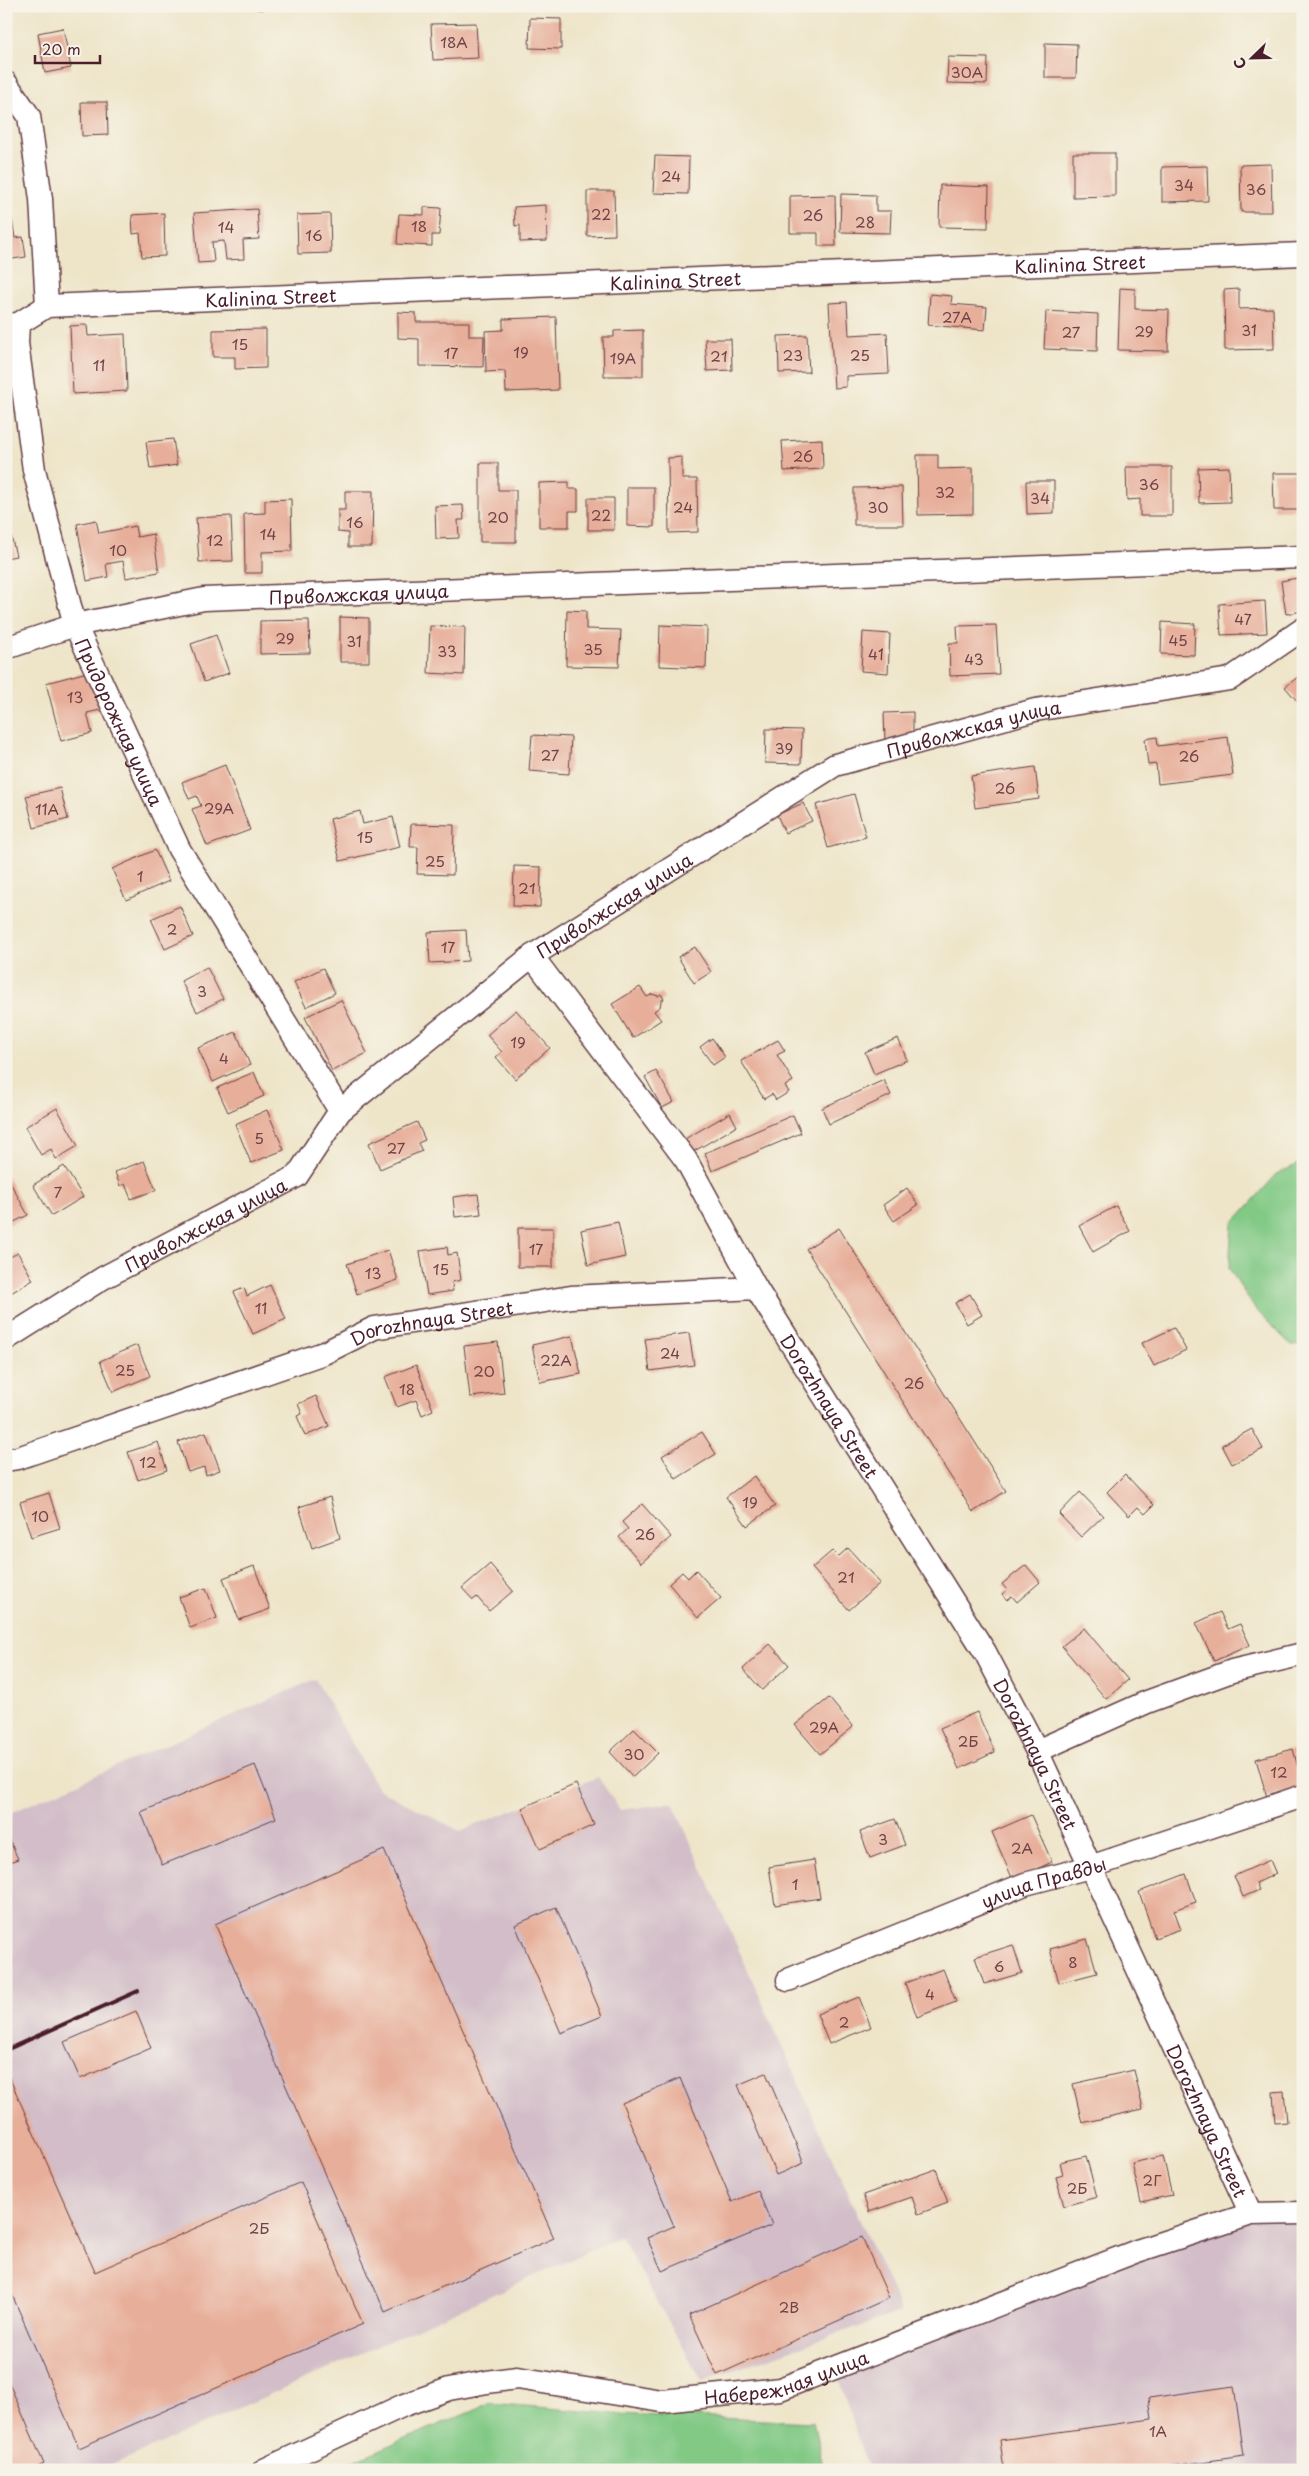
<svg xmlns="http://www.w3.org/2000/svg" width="1309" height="2476" font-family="'Playpen Sans',sans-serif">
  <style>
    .industrial { fill: #d2bdc8 }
    .green { fill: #81c985; stroke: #667458 }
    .building { fill: #e7ae9a }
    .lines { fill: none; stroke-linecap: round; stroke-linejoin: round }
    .minor-casing { stroke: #633d43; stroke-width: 25 }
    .minor { stroke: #fff; stroke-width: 22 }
    .rail { stroke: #4a1f2b; stroke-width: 4 }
    .labels { text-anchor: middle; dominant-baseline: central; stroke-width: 4.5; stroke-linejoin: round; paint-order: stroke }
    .number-label { font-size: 15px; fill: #714347 }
    .street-label { font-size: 18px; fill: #4a1f2b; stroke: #f7f3e8 }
  </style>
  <rect width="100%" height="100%" fill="#f7f3e8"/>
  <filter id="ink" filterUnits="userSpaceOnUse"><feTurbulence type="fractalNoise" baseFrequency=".02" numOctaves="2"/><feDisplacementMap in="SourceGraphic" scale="10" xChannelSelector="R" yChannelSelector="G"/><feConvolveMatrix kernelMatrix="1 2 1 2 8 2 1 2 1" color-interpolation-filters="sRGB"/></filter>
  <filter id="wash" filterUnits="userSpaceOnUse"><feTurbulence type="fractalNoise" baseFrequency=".0096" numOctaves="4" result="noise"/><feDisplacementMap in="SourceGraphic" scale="20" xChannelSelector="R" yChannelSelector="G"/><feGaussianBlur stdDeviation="1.12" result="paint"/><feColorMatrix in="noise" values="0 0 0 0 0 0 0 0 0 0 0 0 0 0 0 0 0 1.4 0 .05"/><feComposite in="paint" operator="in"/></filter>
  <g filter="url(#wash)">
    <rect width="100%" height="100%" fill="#eee5c9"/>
    <path class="industrial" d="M 315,1679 L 378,1789 L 460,1831 L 598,1777 L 620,1810 L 673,1803 L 901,2312 L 702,2381 L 621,2237 L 101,2470 L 6,2470 L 6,1815 Z
      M 1303,2202 L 1303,2470 L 868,2470 L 835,2364 Z"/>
    <path class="green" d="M 1303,1162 L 1303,1344 L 1291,1345 L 1255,1309 L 1229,1268 L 1232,1224 L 1277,1174 Z
      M 490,2403 L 617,2414 L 813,2422 L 824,2470 L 332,2470 Z"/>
    <g id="blocks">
      <path class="building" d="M 236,6 L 264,6 L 263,10 Z
        M 530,18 L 561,19 L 561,49 L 529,48 Z
        M 476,23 L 478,58 L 433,60 L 431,24 Z
        M 63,28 L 71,68 L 45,73 L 38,33 Z
        M 1045,43 L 1077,44 L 1076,78 L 1045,78 Z
        M 948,57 L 988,58 L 987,84 L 947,83 Z
        M 81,102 L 107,102 L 108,135 L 82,136 Z
        M 1073,153 L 1115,153 L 1115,196 L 1073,197 Z
        M 655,156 L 689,157 L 688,194 L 653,193 Z
        M 7,158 L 12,179 L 6,181 L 6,159 Z
        M 1271,164 L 1272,212 L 1241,212 L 1240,165 Z
        M 1207,166 L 1208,201 L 1162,202 L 1162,167 Z
        M 940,185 L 989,187 L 988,228 L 939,227 Z
        M 587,191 L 614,191 L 615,235 L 587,236 Z
        M 841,194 L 876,195 L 876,211 L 891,211 L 890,233 L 840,232 Z
        M 835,195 L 836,246 L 818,246 L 818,233 L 790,233 L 790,196 Z
        M 546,205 L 547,241 L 520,242 L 520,225 L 515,226 L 514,207 Z
        M 424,207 L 441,208 L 439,235 L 432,235 L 432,246 L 397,244 L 399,214 L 424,215 Z
        M 257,209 L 259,239 L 243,240 L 244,259 L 226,260 L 224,241 L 212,242 L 214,262 L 198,263 L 194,213 Z
        M 164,213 L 165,256 L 142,257 L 140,233 L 133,234 L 132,215 Z
        M 330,214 L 331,253 L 298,254 L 297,215 Z
        M 12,219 L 15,238 L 23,237 L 26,257 L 6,260 L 6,220 Z
        M 1120,288 L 1135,289 L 1135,309 L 1169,310 L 1168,351 L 1118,350 Z
        M 1239,289 L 1239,309 L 1273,308 L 1274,349 L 1225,350 L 1224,290 Z
        M 930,294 L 952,296 L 951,304 L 987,307 L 985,330 L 928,325 Z
        M 847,302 L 849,335 L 887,333 L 889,374 L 846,376 L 846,387 L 834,388 L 829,303 Z
        M 1046,311 L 1098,314 L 1097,351 L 1044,349 Z
        M 398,312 L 416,313 L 416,322 L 469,322 L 469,336 L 484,336 L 483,367 L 419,366 L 419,339 L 398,338 Z
        M 556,317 L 558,390 L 506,392 L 505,371 L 486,372 L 485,331 L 503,330 L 503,319 Z
        M 87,325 L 88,336 L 125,334 L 127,391 L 73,394 L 70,326 Z
        M 266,329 L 266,368 L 235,369 L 235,357 L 213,357 L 213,330 Z
        M 643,330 L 643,376 L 604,376 L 603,337 L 614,337 L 614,331 Z
        M 807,335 L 809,372 L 779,373 L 778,336 Z
        M 705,339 L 731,339 L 732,370 L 707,371 Z
        M 173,439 L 177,465 L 150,469 L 146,442 Z
        M 822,439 L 823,469 L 784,471 L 782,441 Z
        M 917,455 L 938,455 L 938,469 L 973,468 L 973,514 L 918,515 Z
        M 682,457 L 682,479 L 697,479 L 698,532 L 669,533 L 668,458 Z
        M 480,463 L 498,463 L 498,490 L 516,490 L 516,542 L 480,542 Z
        M 1126,467 L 1172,467 L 1172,516 L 1140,516 L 1140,499 L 1127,500 Z
        M 1229,467 L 1230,502 L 1199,503 L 1198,468 Z
        M 1273,473 L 1303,473 L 1303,510 L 1274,510 Z
        M 1026,481 L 1054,481 L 1054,513 L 1027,514 Z
        M 569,482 L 569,489 L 578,489 L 578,511 L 569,511 L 569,527 L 539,527 L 539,483 Z
        M 627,487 L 654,487 L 654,527 L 627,526 Z
        M 902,487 L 903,525 L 854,525 L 854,488 Z
        M 345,491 L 373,491 L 372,547 L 348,547 L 348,533 L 338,532 L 338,510 L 345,510 Z
        M 588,498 L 614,498 L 614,530 L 588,530 Z
        M 291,499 L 292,551 L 262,552 L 262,573 L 245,573 L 244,514 L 265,513 L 265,500 Z
        M 463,505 L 464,520 L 458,520 L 459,538 L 436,539 L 435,506 Z
        M 6,515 L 16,556 L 6,558 Z
        M 231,516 L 233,561 L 199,562 L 196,518 Z
        M 96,520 L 99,533 L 135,526 L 137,537 L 153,534 L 159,572 L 126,578 L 123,561 L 106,564 L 108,577 L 87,581 L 77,524 Z
        M 1303,577 L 1303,611 L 1286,614 L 1281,581 Z
        M 1265,601 L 1267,633 L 1221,635 L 1219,604 Z
        M 567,610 L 586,611 L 586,629 L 621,630 L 619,667 L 566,666 Z
        M 340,617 L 369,618 L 369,662 L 340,662 Z
        M 309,620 L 310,653 L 260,654 L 260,621 Z
        M 1162,622 L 1195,624 L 1194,655 L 1161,654 Z
        M 660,625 L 707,627 L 706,668 L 659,666 Z
        M 996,625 L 999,674 L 950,676 L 949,643 L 958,643 L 957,626 Z
        M 430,626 L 465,627 L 464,675 L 428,673 Z
        M 863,632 L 890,634 L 888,673 L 861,671 Z
        M 216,635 L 229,673 L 204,682 L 191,644 Z
        M 95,670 L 105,709 L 87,713 L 92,733 L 61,741 L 46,683 Z
        M 1303,673 L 1303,708 L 1285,687 Z
        M 913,712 L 913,741 L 885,741 L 884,713 Z
        M 766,729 L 802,730 L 801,764 L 765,763 Z
        M 532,735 L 571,737 L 569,774 L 529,771 Z
        M 1157,737 L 1158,746 L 1228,737 L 1233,775 L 1158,784 L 1156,764 L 1148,765 L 1145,739 Z
        M 225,765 L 250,830 L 207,846 L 192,809 L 201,806 L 197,796 L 189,799 L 182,782 Z
        M 1035,767 L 1039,799 L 975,808 L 971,776 Z
        M 60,788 L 68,819 L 34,828 L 26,796 Z
        M 854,794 L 866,837 L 828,848 L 816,805 Z
        M 803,803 L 812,821 L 785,833 L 777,815 Z
        M 360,811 L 363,824 L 393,817 L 400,847 L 340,861 L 330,819 Z
        M 411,824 L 454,825 L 453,875 L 417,874 L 418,847 L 410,847 Z
        M 155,850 L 169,881 L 126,900 L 112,869 Z
        M 514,866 L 541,867 L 540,907 L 513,906 Z
        M 180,906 L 193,936 L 165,949 L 151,919 Z
        M 466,930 L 468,961 L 430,963 L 428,932 Z
        M 695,947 L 711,972 L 694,983 L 678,957 Z
        M 207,967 L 223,999 L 197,1012 L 181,981 Z
        M 323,968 L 335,993 L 306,1007 L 294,982 Z
        M 640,987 L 647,997 L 652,994 L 658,996 L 661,994 L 664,999 L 661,1001 L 660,1007 L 654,1011 L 661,1020 L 633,1038 L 612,1004 Z
        M 341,1000 L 367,1053 L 332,1071 L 305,1017 Z
        M 516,1010 L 550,1048 L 515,1079 L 496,1057 L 502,1052 L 487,1035 Z
        M 236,1032 L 250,1065 L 213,1082 L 198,1048 Z
        M 712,1038 L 725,1057 L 713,1065 L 700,1047 Z
        M 898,1038 L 907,1060 L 874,1074 L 865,1052 Z
        M 778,1040 L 785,1051 L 777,1055 L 793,1081 L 785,1086 L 789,1092 L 776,1100 L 772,1094 L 764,1099 L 741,1061 Z
        M 656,1071 L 674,1102 L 662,1108 L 645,1077 Z
        M 254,1072 L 264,1096 L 228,1112 L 217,1088 Z
        M 884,1080 L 891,1095 L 829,1124 L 822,1108 Z
        M 57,1108 L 78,1146 L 56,1159 L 51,1149 L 41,1155 L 25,1127 Z
        M 267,1110 L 284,1150 L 251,1163 L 235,1124 Z
        M 730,1113 L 737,1126 L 691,1153 L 683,1140 Z
        M 793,1115 L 801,1133 L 712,1171 L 705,1153 Z
        M 417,1122 L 425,1140 L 418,1143 L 422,1151 L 380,1169 L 369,1143 Z
        M 144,1161 L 156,1190 L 131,1199 L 125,1184 L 120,1186 L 115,1172 Z
        M 64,1166 L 83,1197 L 52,1216 L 33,1185 Z
        M 6,1175 L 28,1215 L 6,1226 Z
        M 907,1188 L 918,1205 L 894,1221 L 883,1205 Z
        M 478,1194 L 481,1214 L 455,1217 L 453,1197 Z
        M 1116,1206 L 1130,1231 L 1093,1252 L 1079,1226 Z
        M 618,1222 L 625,1257 L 588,1265 L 581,1230 Z
        M 518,1228 L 553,1228 L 553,1267 L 518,1267 Z
        M 839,1228 L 1006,1491 L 973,1512 L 806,1249 Z
        M 447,1247 L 448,1255 L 457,1253 L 461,1280 L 452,1282 L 453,1291 L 427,1295 L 420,1251 Z
        M 388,1250 L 398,1280 L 357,1294 L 347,1264 Z
        M 18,1253 L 33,1280 L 9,1294 L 6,1289 L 6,1259 Z
        M 270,1285 L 286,1319 L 253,1334 L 234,1292 L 244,1288 L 247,1296 Z
        M 970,1294 L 982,1315 L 967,1324 L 955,1303 Z
        M 1174,1328 L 1186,1350 L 1154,1366 L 1142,1343 Z
        M 689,1333 L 694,1365 L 650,1371 L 645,1339 Z
        M 572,1336 L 581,1374 L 540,1382 L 532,1345 Z
        M 498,1342 L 504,1393 L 470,1397 L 464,1346 Z
        M 137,1345 L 150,1376 L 113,1392 L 100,1361 Z
        M 416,1365 L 433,1410 L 422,1415 L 416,1400 L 397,1407 L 385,1377 Z
        M 316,1396 L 329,1426 L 305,1436 L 297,1416 L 302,1414 L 298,1404 Z
        M 1252,1429 L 1263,1449 L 1232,1464 L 1222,1445 Z
        M 206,1432 L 220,1470 L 206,1475 L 204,1467 L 188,1472 L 178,1442 Z
        M 702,1432 L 716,1454 L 676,1479 L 662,1456 Z
        M 158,1442 L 167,1470 L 138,1480 L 128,1452 Z
        M 1125,1474 L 1154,1505 L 1145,1514 L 1138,1507 L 1129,1516 L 1107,1492 Z
        M 754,1476 L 775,1506 L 747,1526 L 726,1497 Z
        M 1080,1492 L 1103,1516 L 1081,1537 L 1059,1514 Z
        M 49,1493 L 60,1528 L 31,1537 L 20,1502 Z
        M 330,1497 L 340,1538 L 312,1548 L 299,1507 Z
        M 642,1504 L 671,1537 L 641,1563 L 619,1537 L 628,1529 L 622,1522 Z
        M 848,1548 L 880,1583 L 849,1610 L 812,1568 L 832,1551 L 838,1557 Z
        M 490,1564 L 513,1591 L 489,1611 L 477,1597 L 473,1600 L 462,1588 Z
        M 1026,1565 L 1040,1582 L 1017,1602 L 1012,1596 L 1007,1600 L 1002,1594 L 1007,1590 L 1002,1584 Z
        M 254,1566 L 270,1609 L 239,1620 L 223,1578 Z
        M 696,1570 L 721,1598 L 698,1618 L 669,1584 L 682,1572 L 688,1578 Z
        M 206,1588 L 217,1618 L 190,1628 L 179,1597 Z
        M 1220,1612 L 1228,1629 L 1240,1624 L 1250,1645 L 1214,1661 L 1196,1623 Z
        M 1084,1628 L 1128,1680 L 1106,1699 L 1062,1646 Z
        M 770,1644 L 789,1665 L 762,1690 L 743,1669 Z
        M 829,1698 L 853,1727 L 820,1754 L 795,1725 Z
        M 977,1712 L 995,1752 L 959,1769 L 940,1728 Z
        M 634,1729 L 658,1753 L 633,1777 L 610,1752 Z
        M 1293,1749 L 1303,1786 L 1267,1797 L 1256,1759 Z
        M 255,1765 L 276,1818 L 162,1865 L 141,1812 Z
        M 576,1784 L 594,1825 L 540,1849 L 522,1808 Z
        M 1031,1815 L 1052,1862 L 1013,1880 L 992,1832 Z
        M 895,1819 L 905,1845 L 870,1858 L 860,1832 Z
        M 6,1832 L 18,1859 L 6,1863 Z
        M 384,1850 L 554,2238 L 385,2312 L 215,1924 Z
        M 814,1860 L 820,1898 L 775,1905 L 769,1867 Z
        M 1270,1860 L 1276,1874 L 1256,1883 L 1259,1890 L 1243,1897 L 1234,1876 Z
        M 1186,1874 L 1196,1902 L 1174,1910 L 1181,1929 L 1155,1938 L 1139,1892 Z
        M 556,1907 L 602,2016 L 561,2033 L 515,1925 Z
        M 1087,1939 L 1097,1973 L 1059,1983 L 1050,1949 Z
        M 1013,1945 L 1022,1973 L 984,1984 L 975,1957 Z
        M 943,1969 L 956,2002 L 917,2017 L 905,1983 Z
        M 859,1997 L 871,2027 L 829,2044 L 817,2014 Z
        M 136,2011 L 151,2048 L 80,2079 L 64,2042 Z
        M 6,2070 L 95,2272 L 301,2182 L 363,2324 L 79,2448 L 6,2281 Z
        M 1134,2070 L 1143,2109 L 1082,2123 L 1073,2084 Z
        M 766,2073 L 804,2163 L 776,2175 L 738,2085 Z
        M 680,2078 L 732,2202 L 758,2191 L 772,2225 L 662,2271 L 647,2238 L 674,2226 L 622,2103 Z
        M 1284,2091 L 1287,2122 L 1275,2123 L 1273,2092 Z
        M 1086,2156 L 1097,2197 L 1064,2206 L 1056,2177 L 1063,2175 L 1060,2162 Z
        M 1163,2156 L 1172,2195 L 1141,2202 L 1132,2163 Z
        M 936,2169 L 948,2203 L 918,2214 L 912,2197 L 869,2212 L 863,2195 Z
        M 862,2237 L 889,2298 L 717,2375 L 689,2315 Z
        M 6,2376 L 44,2464 L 31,2470 L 6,2470 Z
        M 1234,2386 L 1244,2456 L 1143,2470 L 1004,2470 L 1000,2440 L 1152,2419 L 1149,2398 Z
        M 1300,2431 L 1303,2431 L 1303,2468 L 1300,2468 Z"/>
    </g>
  </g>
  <g filter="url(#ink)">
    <use href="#blocks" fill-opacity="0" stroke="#633d43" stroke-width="1"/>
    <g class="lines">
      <g class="minor-casing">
        <g id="minor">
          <path d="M 6,83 L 29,116 L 41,199 L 47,306"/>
          <path id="s1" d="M 18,324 L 17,343 L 34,470 L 75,625 L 179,849 L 340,1111"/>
          <path id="s2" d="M 6,325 L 18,324 L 47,306 L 1303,254"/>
          <path id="s3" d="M 6,648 L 75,625 L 204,599 L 1303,557"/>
          <path d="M 532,956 L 686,1160 L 756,1288"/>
          <path id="s4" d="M 6,1339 L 103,1278 L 297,1176 L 340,1111 L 532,956 L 835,765 L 1035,710 L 1230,679 L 1303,629"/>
          <path id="s5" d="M 6,1460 L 18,1458 L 324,1353 L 374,1328 L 571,1297 L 756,1288 L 985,1652 L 1037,1751 L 1251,2214"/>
          <path d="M 1037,1751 L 1147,1702 L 1232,1671 L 1303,1654"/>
          <path id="s6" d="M 788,1980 L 1025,1884 L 1090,1867 L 1303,1796"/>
          <path id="s7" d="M 264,2470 L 404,2405 L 449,2389 L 487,2382 L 517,2378 L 662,2401 L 780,2389 L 1137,2251 L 1251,2214 L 1303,2213"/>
        </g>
      </g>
      <use href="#minor" class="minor"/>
      <path class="rail" d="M 6,2050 L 138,1991"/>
    </g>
  </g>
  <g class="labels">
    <g class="number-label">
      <text x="454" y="41">18А</text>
      <text x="967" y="71">30А</text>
      <text x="671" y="175">24</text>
      <text x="1184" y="184">34</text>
      <text x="1256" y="188">36</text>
      <text x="601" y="213">22</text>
      <text x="813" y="214">26</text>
      <text x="865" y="221">28</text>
      <text x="419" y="225">18</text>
      <text x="226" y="226">14</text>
      <text x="314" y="234">16</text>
      <text x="957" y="316">27А</text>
      <text x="1249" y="329">31</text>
      <text x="1144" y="330">29</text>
      <text x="1071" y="331">27</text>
      <text x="240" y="343">15</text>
      <text x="521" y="351">19</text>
      <text x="451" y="352">17</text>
      <text x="793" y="354">23</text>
      <text x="860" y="354">25</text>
      <text x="719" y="355">21</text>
      <text x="623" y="357">19А</text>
      <text x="99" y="364">11</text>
      <text x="803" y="455">26</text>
      <text x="1149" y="483">36</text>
      <text x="945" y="491">32</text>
      <text x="1040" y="497">34</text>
      <text x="683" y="506">24</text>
      <text x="878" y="506">30</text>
      <text x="601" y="514">22</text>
      <text x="498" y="516">20</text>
      <text x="355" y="521">16</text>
      <text x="268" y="533">14</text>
      <text x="215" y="539">12</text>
      <text x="118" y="549">10</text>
      <text x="1243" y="618">47</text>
      <text x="285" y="637">29</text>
      <text x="1178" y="639">45</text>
      <text x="354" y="640">31</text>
      <text x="593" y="648">35</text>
      <text x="447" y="650">33</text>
      <text x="876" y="653">41</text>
      <text x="974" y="658">43</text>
      <text x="75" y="696">13</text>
      <text x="784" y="747">39</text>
      <text x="550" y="754">27</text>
      <text x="1189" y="755">26</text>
      <text x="1005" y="787">26</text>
      <text x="219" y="807">29А</text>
      <text x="47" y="808">11А</text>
      <text x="365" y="836">15</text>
      <text x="435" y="860">25</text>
      <text x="140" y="875">1</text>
      <text x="527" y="887">21</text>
      <text x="172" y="928">2</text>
      <text x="448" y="946">17</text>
      <text x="202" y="990">3</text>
      <text x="518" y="1041">19</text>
      <text x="224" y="1057">4</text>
      <text x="259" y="1137">5</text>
      <text x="396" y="1147">27</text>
      <text x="58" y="1191">7</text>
      <text x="536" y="1248">17</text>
      <text x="441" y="1268">15</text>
      <text x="373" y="1272">13</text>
      <text x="261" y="1307">11</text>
      <text x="670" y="1352">24</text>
      <text x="556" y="1359">22А</text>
      <text x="125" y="1369">25</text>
      <text x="484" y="1370">20</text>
      <text x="914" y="1382">26</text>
      <text x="407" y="1388">18</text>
      <text x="148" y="1461">12</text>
      <text x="750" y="1501">19</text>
      <text x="40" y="1515">10</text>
      <text x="645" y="1533">26</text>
      <text x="846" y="1576">21</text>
      <text x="824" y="1726">29А</text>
      <text x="968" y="1740">2Б</text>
      <text x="634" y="1753">30</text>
      <text x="1279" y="1771">12</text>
      <text x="883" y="1838">3</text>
      <text x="1022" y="1847">2А</text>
      <text x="795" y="1883">1</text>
      <text x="1073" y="1961">8</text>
      <text x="999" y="1965">6</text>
      <text x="930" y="1993">4</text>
      <text x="844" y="2021">2</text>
      <text x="1152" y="2179">2Г</text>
      <text x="1077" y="2187">2Б</text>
      <text x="259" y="2227">2Б</text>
      <text x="789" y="2306">2В</text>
      <text x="1158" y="2430">1А</text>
    </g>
    <g class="street-label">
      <text stroke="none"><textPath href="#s2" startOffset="1080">Kalinina Street</textPath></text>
      <text stroke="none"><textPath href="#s2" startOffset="675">Kalinina Street</textPath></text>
      <text stroke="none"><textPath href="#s2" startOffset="270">Kalinina Street</textPath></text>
      <text stroke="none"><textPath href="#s3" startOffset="359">Приволжская улица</textPath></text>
      <text stroke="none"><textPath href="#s1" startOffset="414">Придорожная улица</textPath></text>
      <text stroke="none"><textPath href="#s4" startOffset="1160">Приволжская улица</textPath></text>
      <text stroke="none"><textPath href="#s4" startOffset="755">Приволжская улица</textPath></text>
      <text stroke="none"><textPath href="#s4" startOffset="230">Приволжская улица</textPath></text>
      <text stroke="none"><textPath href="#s5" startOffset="449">Dorozhnaya Street</textPath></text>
      <text stroke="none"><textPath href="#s5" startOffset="915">Dorozhnaya Street</textPath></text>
      <text stroke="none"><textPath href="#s5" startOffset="1320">Dorozhnaya Street</textPath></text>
      <text stroke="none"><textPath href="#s6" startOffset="274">улица Правды</textPath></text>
      <text stroke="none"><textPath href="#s5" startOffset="1725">Dorozhnaya Street</textPath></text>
      <text stroke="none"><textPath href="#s7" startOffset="545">Набережная улица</textPath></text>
    </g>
  </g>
  <rect width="1309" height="2476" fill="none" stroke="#f7f3e8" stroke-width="25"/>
  <g transform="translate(1252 58) rotate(247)" stroke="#f7f3e8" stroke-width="4" paint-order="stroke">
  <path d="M0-4L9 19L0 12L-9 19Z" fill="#4a1f2b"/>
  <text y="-8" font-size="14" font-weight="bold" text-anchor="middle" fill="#4a1f2b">С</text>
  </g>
  <path d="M35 55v8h65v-8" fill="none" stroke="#4a1f2b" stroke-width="2.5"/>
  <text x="42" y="55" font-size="15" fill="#4a1f2b" stroke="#f7f3e8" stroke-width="4" paint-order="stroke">20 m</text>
</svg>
